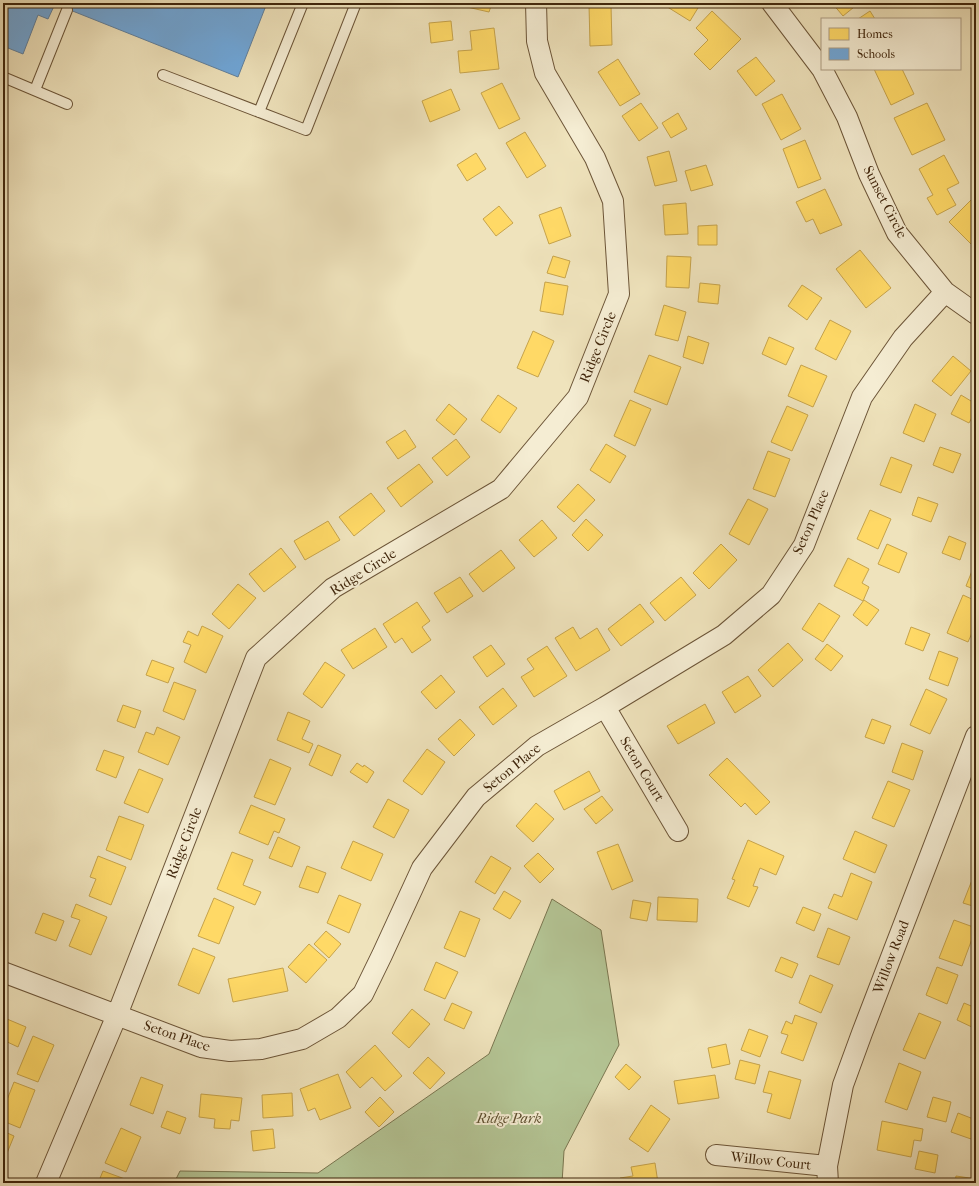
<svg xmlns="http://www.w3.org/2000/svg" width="979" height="1186" font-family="'IM FELL French Canon',serif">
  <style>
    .green { fill: #b4c595; stroke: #7a7650 }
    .homes { fill: #ffd966; stroke: #c6a34b }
    .schools { fill: #6fa8dc; stroke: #61819e }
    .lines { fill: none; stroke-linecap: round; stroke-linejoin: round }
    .service-casing { stroke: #6c5538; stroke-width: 12 }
    .minor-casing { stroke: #6c5538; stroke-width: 22 }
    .service { stroke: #f5edd3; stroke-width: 10 }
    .minor { stroke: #f5edd3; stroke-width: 20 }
    .labels { text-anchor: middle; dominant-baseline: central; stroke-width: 4; stroke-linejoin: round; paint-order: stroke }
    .street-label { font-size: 14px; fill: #40260c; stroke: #f5edd3 }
    .park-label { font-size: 14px; font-style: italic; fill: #5d4e2e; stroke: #f5edd3 }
  </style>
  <rect width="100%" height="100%" fill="#efe3bc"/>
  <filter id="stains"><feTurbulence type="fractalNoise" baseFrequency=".005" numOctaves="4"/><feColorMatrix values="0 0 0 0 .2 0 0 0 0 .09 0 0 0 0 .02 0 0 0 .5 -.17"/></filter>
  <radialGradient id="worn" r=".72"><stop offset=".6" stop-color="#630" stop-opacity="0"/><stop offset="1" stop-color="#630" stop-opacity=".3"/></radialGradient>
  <path class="green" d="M 552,899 L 601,930 L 619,1045 L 564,1151 L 562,1183 L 174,1183 L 180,1171 L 318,1173 L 489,1054 Z"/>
  <path class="homes" d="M 468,3 L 492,3 L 489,12 L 467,7 Z
    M 661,3 L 701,3 L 690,21 Z
    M 832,3 L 859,3 L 843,16 Z
    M 589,5 L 611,5 L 612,45 L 590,46 Z
    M 712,11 L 741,39 L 710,70 L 694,54 L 708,40 L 696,28 Z
    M 870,11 L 875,19 L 858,19 Z
    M 451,21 L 453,40 L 431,43 L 429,23 Z
    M 494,28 L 499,69 L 460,73 L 458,51 L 472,50 L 470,31 Z
    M 756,57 L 775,81 L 756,96 L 737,71 Z
    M 618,59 L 640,94 L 620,106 L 598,72 Z
    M 874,69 L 902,69 L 914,94 L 891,105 Z
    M 502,83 L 520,119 L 499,129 L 481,93 Z
    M 451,89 L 460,110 L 430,122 L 422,101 Z
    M 782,94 L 801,129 L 781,140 L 762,104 Z
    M 641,103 L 658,128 L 639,141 L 622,116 Z
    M 927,103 L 945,140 L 912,155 L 894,118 Z
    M 678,113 L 687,129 L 671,138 L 662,123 Z
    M 525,132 L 546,166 L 527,178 L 506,143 Z
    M 805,140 L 821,179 L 798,188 L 783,149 Z
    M 669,151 L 677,181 L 655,186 L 647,157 Z
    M 476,153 L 486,169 L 467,181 L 457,165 Z
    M 944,155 L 959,183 L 947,189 L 956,205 L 937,215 L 927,198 L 933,195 L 919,169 Z
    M 706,165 L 713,185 L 691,191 L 685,171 Z
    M 825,189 L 842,225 L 820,234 L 813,219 L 806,222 L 796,202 Z
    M 971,200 L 976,205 L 976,249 L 949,222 Z
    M 686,203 L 688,234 L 665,235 L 663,205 Z
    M 499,206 L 513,223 L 496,236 L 483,219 Z
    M 561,207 L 571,236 L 549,244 L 539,215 Z
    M 717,225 L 717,245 L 698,245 L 698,226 Z
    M 860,250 L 891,288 L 866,308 L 836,269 Z
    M 553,256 L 570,261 L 565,278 L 547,273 Z
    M 667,256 L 691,257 L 689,288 L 666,287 Z
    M 545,282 L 568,286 L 563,315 L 540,311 Z
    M 700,283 L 720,285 L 718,304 L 698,302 Z
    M 802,285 L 822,298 L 807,320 L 788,306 Z
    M 664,305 L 686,312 L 678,341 L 655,335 Z
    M 830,320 L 851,331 L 836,360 L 815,349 Z
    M 533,331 L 554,341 L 538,377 L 517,368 Z
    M 688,336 L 709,343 L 703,364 L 683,357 Z
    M 769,337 L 794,348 L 786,365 L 762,354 Z
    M 649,355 L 681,367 L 667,405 L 634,392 Z
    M 953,356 L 971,371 L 951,396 L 932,381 Z
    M 801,365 L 827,376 L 813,407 L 788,396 Z
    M 498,395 L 517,408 L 500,433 L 481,420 Z
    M 961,395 L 976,404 L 976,410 L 969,423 L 951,414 Z
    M 630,400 L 651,409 L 635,446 L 614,436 Z
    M 449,404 L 467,419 L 454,435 L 436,420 Z
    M 915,404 L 936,414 L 924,442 L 903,433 Z
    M 787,406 L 808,415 L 792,451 L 771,442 Z
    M 405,430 L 416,447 L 398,459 L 386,442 Z
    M 456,439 L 470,457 L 447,476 L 432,458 Z
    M 606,444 L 626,456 L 610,483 L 590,470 Z
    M 940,447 L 961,454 L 953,473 L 933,465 Z
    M 768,451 L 790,459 L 775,497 L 753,489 Z
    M 891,457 L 912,465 L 901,493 L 880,485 Z
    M 419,464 L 433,482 L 401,507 L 387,488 Z
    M 578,484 L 595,500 L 574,522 L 557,507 Z
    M 371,493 L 385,511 L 354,536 L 339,517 Z
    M 918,497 L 938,504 L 931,522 L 912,515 Z
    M 748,499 L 768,509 L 749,545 L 729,534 Z
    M 870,510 L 891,519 L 878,549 L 857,539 Z
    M 586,519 L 603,535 L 588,551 L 572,535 Z
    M 542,520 L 557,538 L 534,557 L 519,540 Z
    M 328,521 L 340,540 L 305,560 L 294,541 Z
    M 949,536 L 966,543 L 960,560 L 942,553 Z
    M 721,544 L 737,560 L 709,589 L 693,573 Z
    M 887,544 L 907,553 L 899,573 L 878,564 Z
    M 281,548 L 296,567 L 264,592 L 249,574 Z
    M 501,550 L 515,568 L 483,592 L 469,574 Z
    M 848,558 L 869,569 L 862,583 L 869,587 L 863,601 L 834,586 Z
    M 976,561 L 976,590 L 966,586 Z
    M 460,577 L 473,596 L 447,613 L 434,593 Z
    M 681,577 L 696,595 L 665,621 L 650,603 Z
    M 238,584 L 256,598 L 229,629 L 212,614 Z
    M 963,595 L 976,601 L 976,624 L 968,642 L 947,633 Z
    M 864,600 L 879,610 L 867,626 L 853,615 Z
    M 417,602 L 430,621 L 422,627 L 431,640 L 412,653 L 402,638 L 395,643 L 383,624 Z
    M 819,603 L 840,616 L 823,642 L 802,629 Z
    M 640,604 L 654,622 L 621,646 L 608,629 Z
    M 202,626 L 223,636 L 206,673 L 184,662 L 191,645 L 183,642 L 188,631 L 198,636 Z
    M 573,627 L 580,639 L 597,628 L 610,650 L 576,671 L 555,638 Z
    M 911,627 L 930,634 L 923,651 L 905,644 Z
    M 375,628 L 387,647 L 353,669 L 341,650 Z
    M 788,643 L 803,660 L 773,687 L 758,670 Z
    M 827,644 L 843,656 L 831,671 L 815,659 Z
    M 491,645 L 505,664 L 487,677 L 473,657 Z
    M 547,646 L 567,676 L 534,697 L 521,677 L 534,669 L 527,659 Z
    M 939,651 L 958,658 L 948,686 L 929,679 Z
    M 152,660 L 174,668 L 168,683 L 146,675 Z
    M 325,662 L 345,675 L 322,708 L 303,694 Z
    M 441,675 L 455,692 L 436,709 L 421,692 Z
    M 748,676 L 761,696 L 735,713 L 722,692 Z
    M 174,682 L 196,690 L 184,720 L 163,711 Z
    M 503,688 L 517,706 L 493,725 L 479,707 Z
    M 926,689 L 947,699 L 930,734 L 910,725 Z
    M 705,704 L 715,723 L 678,744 L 667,726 Z
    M 123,705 L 141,711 L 135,728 L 117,721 Z
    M 288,712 L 310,721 L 302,739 L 313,744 L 309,753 L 277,740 Z
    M 460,719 L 475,735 L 454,756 L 438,739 Z
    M 872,719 L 891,726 L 884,744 L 865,737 Z
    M 157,727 L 180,737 L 168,765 L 138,752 L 146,732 L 154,735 Z
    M 902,743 L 923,751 L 913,780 L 892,772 Z
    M 318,745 L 341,755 L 332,776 L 309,765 Z
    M 427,749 L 445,762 L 422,795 L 403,781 Z
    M 104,750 L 124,757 L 116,778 L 96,770 Z
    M 727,758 L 770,802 L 756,815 L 745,803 L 741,807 L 709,775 Z
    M 270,759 L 291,768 L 275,805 L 254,797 Z
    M 357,763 L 363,767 L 364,765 L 374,772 L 367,783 L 350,772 Z
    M 139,769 L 163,779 L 148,813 L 124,803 Z
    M 589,771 L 600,791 L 564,810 L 554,791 Z
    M 888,781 L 910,790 L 894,827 L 872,818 Z
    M 602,796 L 613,810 L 596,824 L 584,809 Z
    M 388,799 L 409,810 L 394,838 L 373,827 Z
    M 536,803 L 554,819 L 533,842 L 516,826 Z
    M 251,805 L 285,819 L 279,833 L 274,831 L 268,845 L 239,833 Z
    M 119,816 L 144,825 L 131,860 L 106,850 Z
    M 855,831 L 887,845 L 875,873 L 843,859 Z
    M 278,837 L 300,847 L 292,867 L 269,858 Z
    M 748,840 L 784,856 L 776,875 L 760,868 L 753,886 L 758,887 L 749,907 L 727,898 L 735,880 L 732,879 Z
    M 353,841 L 383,854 L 371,881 L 341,868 Z
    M 618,844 L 633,881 L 612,890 L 597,852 Z
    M 232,852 L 253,860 L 243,885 L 261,892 L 255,905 L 217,889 Z
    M 538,853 L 554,869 L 540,883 L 524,866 Z
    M 98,856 L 126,867 L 111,905 L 89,896 L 96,879 L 90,877 Z
    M 491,856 L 511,868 L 495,894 L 475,882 Z
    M 307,866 L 326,873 L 318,893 L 299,887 Z
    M 851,873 L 872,882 L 857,920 L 828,908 L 834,894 L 842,897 Z
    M 974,875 L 976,875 L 976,907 L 963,903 Z
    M 504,891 L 521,901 L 510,919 L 493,909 Z
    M 339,895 L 361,904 L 349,933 L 327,923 Z
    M 658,897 L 698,899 L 697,922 L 657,920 Z
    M 214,898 L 234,907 L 219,944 L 198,936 Z
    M 633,900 L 651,903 L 647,921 L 630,918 Z
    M 76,904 L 107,917 L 91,955 L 69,946 L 80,920 L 71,917 Z
    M 803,907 L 821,914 L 814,931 L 796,923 Z
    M 460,911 L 480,919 L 465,957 L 444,948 Z
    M 43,913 L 64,921 L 56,941 L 35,933 Z
    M 954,920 L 976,928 L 962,966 L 939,958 Z
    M 828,928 L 850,937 L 839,965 L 817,957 Z
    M 326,931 L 341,944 L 329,958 L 314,944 Z
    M 309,944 L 327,960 L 306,983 L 288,967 Z
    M 193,948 L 215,957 L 199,994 L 178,985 Z
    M 781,957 L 798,964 L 792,978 L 775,971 Z
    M 436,962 L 458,972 L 445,999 L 424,990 Z
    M 937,967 L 958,975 L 947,1004 L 926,995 Z
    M 283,968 L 288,991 L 233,1002 L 228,979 Z
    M 810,975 L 833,985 L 821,1013 L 799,1003 Z
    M 452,1003 L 472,1012 L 464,1029 L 444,1020 Z
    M 964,1003 L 976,1008 L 976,1024 L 974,1028 L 957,1020 Z
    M 412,1009 L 430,1024 L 409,1048 L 392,1033 Z
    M 919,1013 L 941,1022 L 925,1059 L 903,1050 Z
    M 795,1015 L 817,1023 L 803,1061 L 781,1053 L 788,1035 L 781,1033 L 786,1021 L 792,1024 Z
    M 7,1019 L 26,1027 L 18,1047 L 3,1040 L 3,1028 Z
    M 749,1029 L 768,1036 L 760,1057 L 741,1050 Z
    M 33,1036 L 54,1045 L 38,1082 L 17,1074 Z
    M 726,1044 L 730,1064 L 712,1068 L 708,1048 Z
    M 375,1045 L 402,1076 L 385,1091 L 372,1077 L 360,1088 L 346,1072 Z
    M 428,1057 L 445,1073 L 430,1089 L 413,1073 Z
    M 740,1060 L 760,1065 L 755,1084 L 735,1079 Z
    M 899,1063 L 921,1072 L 907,1110 L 885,1102 Z
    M 626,1064 L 641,1077 L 629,1090 L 615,1077 Z
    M 769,1071 L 801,1080 L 790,1119 L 767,1112 L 772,1094 L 763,1092 Z
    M 338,1074 L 351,1108 L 320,1120 L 315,1108 L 308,1111 L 300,1089 Z
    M 715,1075 L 719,1098 L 678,1104 L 674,1081 Z
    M 141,1077 L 163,1085 L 153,1114 L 130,1105 Z
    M 14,1082 L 35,1090 L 20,1128 L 3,1121 L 3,1110 Z
    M 292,1093 L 293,1116 L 263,1118 L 262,1095 Z
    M 201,1094 L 242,1098 L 239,1121 L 231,1120 L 230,1129 L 214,1128 L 215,1119 L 199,1117 Z
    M 380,1097 L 394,1112 L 379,1127 L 365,1112 Z
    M 933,1097 L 951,1102 L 946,1122 L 927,1117 Z
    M 651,1105 L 670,1119 L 648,1152 L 629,1139 Z
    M 167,1111 L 186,1118 L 180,1134 L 161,1127 Z
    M 958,1113 L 976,1120 L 976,1127 L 971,1139 L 951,1132 Z
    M 882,1121 L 923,1129 L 921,1141 L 914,1140 L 911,1157 L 877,1150 Z
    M 121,1128 L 141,1137 L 126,1172 L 105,1163 Z
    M 273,1129 L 275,1148 L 253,1151 L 251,1131 Z
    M 3,1131 L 14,1136 L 3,1163 Z
    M 919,1151 L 938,1155 L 935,1173 L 915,1169 Z
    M 655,1163 L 658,1183 L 621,1183 L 620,1178 L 633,1176 L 631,1167 Z
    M 103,1171 L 125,1179 L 123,1183 L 98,1183 Z
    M 956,1176 L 976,1179 L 975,1183 L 955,1183 Z"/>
  <path class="schools" d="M 3,3 L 267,3 L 238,77 L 55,4 L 48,19 L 38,15 L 23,54 L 3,46 Z"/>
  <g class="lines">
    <g class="service-casing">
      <path id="service" d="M 163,75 L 306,130 L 356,3
        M 3,77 L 67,104
        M 35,90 L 67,10
        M 259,112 L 303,3"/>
    </g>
    <g class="minor-casing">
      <path id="minor" d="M 772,3 L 822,69
        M 822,69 L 847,117 L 869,174 L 897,233 L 945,292 L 976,314
        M 605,707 L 678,831
        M 3,972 L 201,1047 L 230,1051 L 261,1049 L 302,1039 L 338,1018 L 363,994 L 382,955 L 422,868 L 476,797 L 537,746 L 605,707 L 724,635 L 771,595 L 804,545 L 862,397 L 903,338 L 945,292
        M 716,1155 L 827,1166
        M 46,1183 L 117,1015 L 256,658 L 333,588 L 501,489 L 578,397 L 619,294 L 613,201 L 595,158 L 545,73 L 537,41 L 536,3
        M 828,1183 L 827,1166 L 843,1085 L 862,1033 L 976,736"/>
    </g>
    <use href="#service" class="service"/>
    <use href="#minor" class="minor"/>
  </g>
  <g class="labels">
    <g class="street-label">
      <text transform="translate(885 202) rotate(63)">Sunset Circle</text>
      <text transform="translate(598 347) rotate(-68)">Ridge Circle</text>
      <text transform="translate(811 522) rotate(-66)">Seton Place</text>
      <text transform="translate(363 572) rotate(-32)">Ridge Circle</text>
      <text transform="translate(512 768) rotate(-39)">Seton Place</text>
      <text transform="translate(642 769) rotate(59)">Seton Court</text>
      <text transform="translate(184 843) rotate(-69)">Ridge Circle</text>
      <text transform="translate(891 957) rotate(-69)">Willow Road</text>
      <text transform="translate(177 1036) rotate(19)">Seton Place</text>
      <text transform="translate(771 1161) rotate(6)">Willow Court</text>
    </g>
    <g class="park-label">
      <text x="509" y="1118">Ridge Park</text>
    </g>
  </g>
  <rect width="979" height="1186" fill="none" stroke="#efe3bc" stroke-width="16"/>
  <rect x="4" y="4" width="971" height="1178" fill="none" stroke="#40260c" stroke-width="2"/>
  <rect x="8" y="8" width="963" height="1170" fill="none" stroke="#40260c"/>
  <rect x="821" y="18" width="140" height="52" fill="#f5edd3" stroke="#ad9d83"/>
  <rect x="829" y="28" width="20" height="12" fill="#ffd966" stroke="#ad9d83"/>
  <text x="857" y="38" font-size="12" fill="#40260c">Homes</text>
  <rect x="829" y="48" width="20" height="12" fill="#6fa8dc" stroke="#ad9d83"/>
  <text x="857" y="58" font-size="12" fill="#40260c">Schools</text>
  <rect width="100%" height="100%" filter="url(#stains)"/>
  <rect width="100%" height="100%" fill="url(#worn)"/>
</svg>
